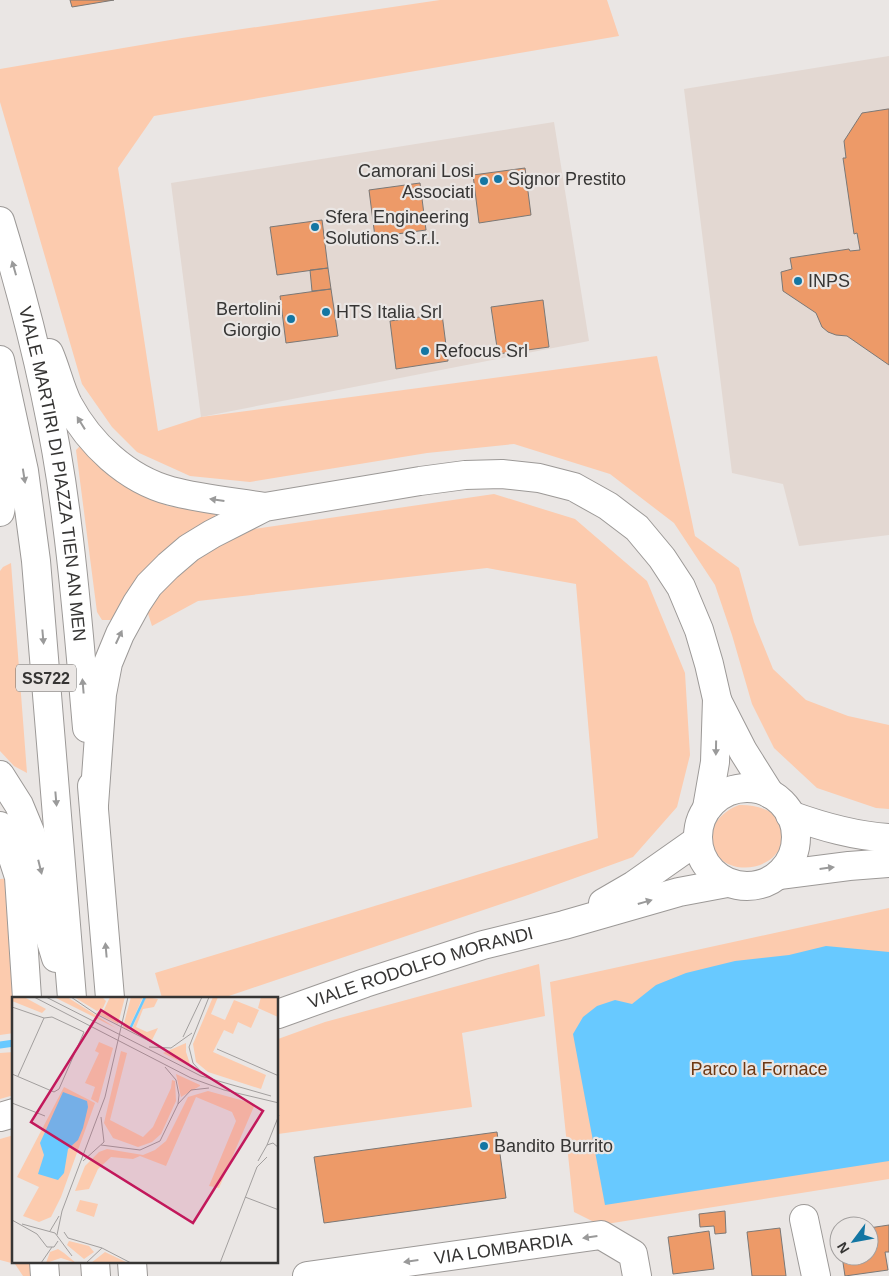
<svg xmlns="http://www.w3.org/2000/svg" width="889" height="1276" font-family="Arial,sans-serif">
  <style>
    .built { fill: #e3d8d2 }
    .green { fill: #fccbae }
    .water { fill: #68c9ff }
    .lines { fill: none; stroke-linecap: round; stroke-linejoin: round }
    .stream { stroke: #68c9ff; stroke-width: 7 }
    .building { fill: #ed9a68; stroke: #7b7876 }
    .minor-casing { stroke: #9c9997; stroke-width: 30 }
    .highway-casing { stroke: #9c9997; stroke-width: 30 }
    .minor { stroke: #fff; stroke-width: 28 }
    .highway { stroke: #fff; stroke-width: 28 }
    .oneway { fill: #9a9a9a }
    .poi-dot { fill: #1376a3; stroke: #eae6e4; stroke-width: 2 }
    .labels { text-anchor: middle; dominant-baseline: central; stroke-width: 4.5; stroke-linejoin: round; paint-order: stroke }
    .shield { fill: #eae6e4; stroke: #6c6a69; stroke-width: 1 }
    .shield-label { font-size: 16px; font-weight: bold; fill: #363534 }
    .poi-label { font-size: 18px; fill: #363534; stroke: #eae6e4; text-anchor: start }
    .street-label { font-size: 18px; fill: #363534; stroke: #eae6e4 }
    .park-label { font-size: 18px; fill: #6d3813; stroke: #eae6e4 }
    .inset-river { fill: none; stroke: #68c9ff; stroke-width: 2.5 }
    .inset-road { fill: none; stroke: #a29f9e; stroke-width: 1 }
    .view { fill: #c2185b; fill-opacity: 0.15; stroke: #c2185b; stroke-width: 2.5 }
    .inset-edge { fill: none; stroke: #363534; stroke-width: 2.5 }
  </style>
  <rect width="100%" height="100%" fill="#eae6e4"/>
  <path class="built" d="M 889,56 L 889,535 L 799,546 L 783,484 L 732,473 L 684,89 Z
    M 554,122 L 589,341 L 201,417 L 171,183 Z"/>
  <path class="green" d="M 440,0 L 607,0 L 619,36 L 154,116 L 118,168 L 158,431 L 201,417 L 657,356 L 695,536 L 739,568 L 754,622 L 773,669 L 806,700 L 848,716 L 889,725 L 889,809 L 876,808 L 817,788 L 774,748 L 752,704 L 732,635 L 715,585 L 674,523 L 610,474 L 514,444 L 427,453 L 250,482 L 190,476 L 137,452 L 112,427 L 82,384 L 0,102 L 0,69 L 182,38 Z
    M 81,445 L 95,462 L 127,485 L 168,506 L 215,513 L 215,519 L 137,584 L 111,620 L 102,620 L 97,612 L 76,450 Z
    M 494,494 L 575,519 L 647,581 L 685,673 L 690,755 L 677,807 L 633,857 L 528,895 L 223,998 L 162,998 L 155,973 L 598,838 L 576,584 L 487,568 L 198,601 L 152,626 L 145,604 L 193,559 L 254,529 Z
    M 11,563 L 27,773 L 14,766 L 0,751 L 0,571 L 3,567 Z
    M 739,805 C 760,804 789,814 783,840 C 777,866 743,875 723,861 C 698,841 715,814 739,805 Z
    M 11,878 L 14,1033 L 0,1035 L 0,879 Z
    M 889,908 L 889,1179 L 600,1225 L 574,1212 L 550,982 Z
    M 539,964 L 545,1016 L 462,1033 L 472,1107 L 278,1134 L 278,1039 L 325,1022 Z
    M 14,1052 L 14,1095 L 0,1099 L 0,1053 Z
    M 14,1135 L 14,1262 L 34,1262 L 34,1276 L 23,1276 L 15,1264 L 0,1260 L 0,1139 Z"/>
  <path class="water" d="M 826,946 L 889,952 L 889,1161 L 605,1205 L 573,1034 L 583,1017 L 597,1006 L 615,1000 L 632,1004 L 656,985 L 686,973 L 735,961 L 789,955 Z"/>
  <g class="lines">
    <path class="stream" d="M 0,1045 L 14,1043"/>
  </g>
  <path class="building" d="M 70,0 L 114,0 L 72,7 Z
    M 888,109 L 889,109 L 889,365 L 847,336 L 836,335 L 828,332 L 822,327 L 816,313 L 783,291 L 781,272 L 792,269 L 790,258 L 849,249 L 850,251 L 860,250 L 857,233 L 854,234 L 843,158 L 846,158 L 844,141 L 862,113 Z
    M 525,168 L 531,215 L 479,223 L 473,175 Z
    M 420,183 L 426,230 L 375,237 L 369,190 Z
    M 322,220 L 328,268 L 277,275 L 270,227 Z
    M 328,268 L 331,289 L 312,291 L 310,270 Z
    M 331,289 L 338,336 L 286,343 L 280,296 Z
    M 543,300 L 549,347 L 498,354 L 491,307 Z
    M 442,314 L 448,361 L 396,369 L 390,321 Z
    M 497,1132 L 506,1198 L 324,1223 L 314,1157 Z
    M 725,1211 L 726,1233 L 715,1234 L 714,1226 L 700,1227 L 699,1214 Z
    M 889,1225 L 889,1252 L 885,1252 L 888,1270 L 845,1276 L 842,1256 L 869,1256 L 869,1228 Z
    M 780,1228 L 786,1276 L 752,1276 L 747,1232 Z
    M 709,1231 L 714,1269 L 673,1274 L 668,1237 Z"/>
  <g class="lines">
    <g class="minor-casing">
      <g id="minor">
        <circle cx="747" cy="837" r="49"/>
        <path d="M 790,815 C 823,827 854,836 889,838"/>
        <path d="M 0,826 L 10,849 L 19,877 L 27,998"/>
        <path d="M 779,875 L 849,866 L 889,863"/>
        <path d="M 603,903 L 634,885 L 698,840"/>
        <path id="s1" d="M 278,1014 L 365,983 L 483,945 L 564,925 L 679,892 L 727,883"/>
        <path d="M 0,1117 L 14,1113"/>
        <path d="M 804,1219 L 816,1276"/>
        <path d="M 44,1262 L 45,1276"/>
        <path id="s2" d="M 307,1276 L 601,1235 L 633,1254 L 637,1276"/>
      </g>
    </g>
    <g class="highway-casing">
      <g id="highway">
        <path id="s3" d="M 0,221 C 30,319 55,422 67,524 C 76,592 81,660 87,728"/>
        <path d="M 49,353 C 56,369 60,388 68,404 C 89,443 126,479 171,491 C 201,499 234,502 265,507"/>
        <path d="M 0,360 L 24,471 L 36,561 L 72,998"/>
        <path d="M 0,512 C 6,483 2,454 3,424"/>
        <path d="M 718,702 L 743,751 L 770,794"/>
        <path d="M 0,775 L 19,805 L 31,834 L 42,878 L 47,928 L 56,958"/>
        <path d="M 92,786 L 110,998"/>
        <path d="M 94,805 L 102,694 L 108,663 L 120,634 L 137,603 L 149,585 L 168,566 L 189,548 L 212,534 L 265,507 L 420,481 L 465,475 L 502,474 L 539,478 L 574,487 L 608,506 L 637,528 L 662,558 L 681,587 L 699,630 L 709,664 L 717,699 L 715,762 L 707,808"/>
        <path d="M 95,1262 L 96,1276"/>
        <path d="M 132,1262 L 133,1276"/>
      </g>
    </g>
    <use href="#minor" class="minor"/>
    <use href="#highway" class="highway"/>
  </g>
  <defs><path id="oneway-solid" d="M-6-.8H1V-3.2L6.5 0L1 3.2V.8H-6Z" transform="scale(1.25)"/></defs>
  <g class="oneway">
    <use href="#oneway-solid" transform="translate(14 268) rotate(-106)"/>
    <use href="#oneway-solid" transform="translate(81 423) rotate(-122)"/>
    <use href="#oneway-solid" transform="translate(24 476) rotate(81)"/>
    <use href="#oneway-solid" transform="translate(217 500) rotate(-172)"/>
    <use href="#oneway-solid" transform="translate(43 637) rotate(85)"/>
    <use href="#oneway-solid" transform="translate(119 637) rotate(-65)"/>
    <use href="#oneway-solid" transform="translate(83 686) rotate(-95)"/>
    <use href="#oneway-solid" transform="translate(716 748) rotate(91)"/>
    <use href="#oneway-solid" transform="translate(56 799) rotate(85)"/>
    <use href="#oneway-solid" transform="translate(40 867) rotate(76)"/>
    <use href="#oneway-solid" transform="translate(827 868) rotate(-7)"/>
    <use href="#oneway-solid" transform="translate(645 902) rotate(-16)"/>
    <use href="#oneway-solid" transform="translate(106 950) rotate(-95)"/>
    <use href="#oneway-solid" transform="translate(590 1237) rotate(172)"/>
    <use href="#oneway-solid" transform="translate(411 1261) rotate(172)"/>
  </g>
  <g class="poi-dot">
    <circle cx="498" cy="179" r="5"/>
    <circle cx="484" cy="181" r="5"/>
    <circle cx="315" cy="227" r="5"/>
    <circle cx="798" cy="281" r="5"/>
    <circle cx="326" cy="312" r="5"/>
    <circle cx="291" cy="319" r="5"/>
    <circle cx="425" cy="351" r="5"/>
    <circle cx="484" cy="1146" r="5"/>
  </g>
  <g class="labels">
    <rect class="shield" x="16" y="664.5" width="60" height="27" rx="4"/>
    <g class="shield-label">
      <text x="46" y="678">SS722</text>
    </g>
    <g class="poi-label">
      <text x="474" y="171" text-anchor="end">Camorani Losi<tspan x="474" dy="21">Associati</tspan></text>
      <text x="508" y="179">Signor Prestito</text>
      <text x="325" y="217">Sfera Engineering<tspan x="325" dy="21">Solutions S.r.l.</tspan></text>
      <text x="808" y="281">INPS</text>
      <text x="281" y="309" text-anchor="end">Bertolini<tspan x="281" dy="21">Giorgio</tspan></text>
      <text x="336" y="312">HTS Italia Srl</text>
      <text x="435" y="351">Refocus Srl</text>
      <text x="494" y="1146">Bandito Burrito</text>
    </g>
    <g class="street-label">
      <text stroke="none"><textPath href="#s3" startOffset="259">VIALE MARTIRI DI PIAZZA TIEN AN MEN</textPath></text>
      <text stroke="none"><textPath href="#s1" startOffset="150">VIALE RODOLFO MORANDI</textPath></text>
      <text stroke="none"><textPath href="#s2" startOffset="198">VIA LOMBARDIA</textPath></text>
    </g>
    <g class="park-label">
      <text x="759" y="1069">Parco la Fornace</text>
    </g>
  </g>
  <g transform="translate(12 997)">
    <rect width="266" height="266" fill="#eae6e4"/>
    <path d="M 0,0 L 12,0 L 34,12 L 30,16 L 0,4 ZM 42,0 L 55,0 L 104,31 ZM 62,0 L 90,0 L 94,4 L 91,11 L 85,14 ZM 98,0 L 113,0 L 106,27 L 84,16 L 92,13 ZM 119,0 L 131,0 L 116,33 L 111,30 ZM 134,0 L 146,2 L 142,10 L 131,12 L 124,30 L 135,35 L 146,31 L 139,45 L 119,34 ZM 201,0 L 206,0 L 199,17 L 213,23 L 222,3 L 247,13 L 239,31 L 226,25 L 221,37 L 212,33 L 201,55 L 254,78 L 249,92 L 196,75 L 184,65 L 181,47 ZM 249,0 L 266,0 L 266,20 L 246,11 ZM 87,45 L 101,51 L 86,106 L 79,102 L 83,90 L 73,86 L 87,56 L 83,54 ZM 174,46 L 174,55 L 179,70 L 151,56 ZM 109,54 L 115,56 L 98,123 L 131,140 L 141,130 L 159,91 L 160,83 L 163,84 L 164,104 L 149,137 L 140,145 L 126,150 L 101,141 L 92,126 ZM 164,77 L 188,88 L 188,89 L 169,100 ZM 52,90 L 83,106 L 49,200 L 39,220 L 27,225 L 11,219 L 27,190 L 5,180 ZM 196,94 L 243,107 L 207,191 L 197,189 L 224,124 L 220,115 L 184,100 L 154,169 L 128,159 L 121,162 L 99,160 L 86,172 L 77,192 L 63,194 L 73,169 L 87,155 L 95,152 L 131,158 L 143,153 L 154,144 L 176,100 ZM 68,203 L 86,207 L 82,220 L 64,214 ZM 57,244 L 77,249 L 82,255 L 72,262 L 55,248 ZM 46,252 L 52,256 L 64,266 L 49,261 L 34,266 L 38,255 ZM 93,255 L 116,266 L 79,266 Z" fill="#fccbae"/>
    <path d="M 51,95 L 75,104 L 76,110 L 71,131 L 66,143 L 56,152 L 52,176 L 46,183 L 26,177 L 32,158 L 28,146 Z" fill="#68c9ff"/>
    <path class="inset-river" d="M 118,32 L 133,0"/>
    <path class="inset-road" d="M 22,0 L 179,81 L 212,93 L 267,106M 34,0 L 189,79 L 259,99M 59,0 L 84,17 L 145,48M 0,10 L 32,21 L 40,20 L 72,35 L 47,92 L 42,95 L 0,77M 171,40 L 190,0M 137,50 L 159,51 L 180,36M 205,52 L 267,79M 191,77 L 181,66 L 177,50 L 197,0M 6,79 L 32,21M 0,106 L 33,119M 166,107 L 179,93 L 197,91M 89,148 L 128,153 L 148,144 L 166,107 L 167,98 L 164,83 L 153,70M 255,148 L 267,118M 71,164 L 92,145 L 89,120M 246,164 L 255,148 L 261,146 L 267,151M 233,200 L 267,213M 0,223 L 25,237 L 35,250 L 42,250 L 46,244M 10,227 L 43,236 L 60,259M 38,234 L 47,219M 52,235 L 56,241 L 90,251M 45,238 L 50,214 L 93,100 L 116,0M 29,266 L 40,250M 74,266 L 90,251 L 119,266M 208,266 L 245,170 L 255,160"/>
    <path class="view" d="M 89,13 L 251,114 L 181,226 L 19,125 Z"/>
    <rect width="266" height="266" class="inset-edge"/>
  </g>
  <g transform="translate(854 1241) rotate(238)"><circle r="24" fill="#eae6e4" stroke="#a29f9e"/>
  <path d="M0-4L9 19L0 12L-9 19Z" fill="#1376a3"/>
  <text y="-8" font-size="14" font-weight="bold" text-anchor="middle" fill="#363534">N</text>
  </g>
</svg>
